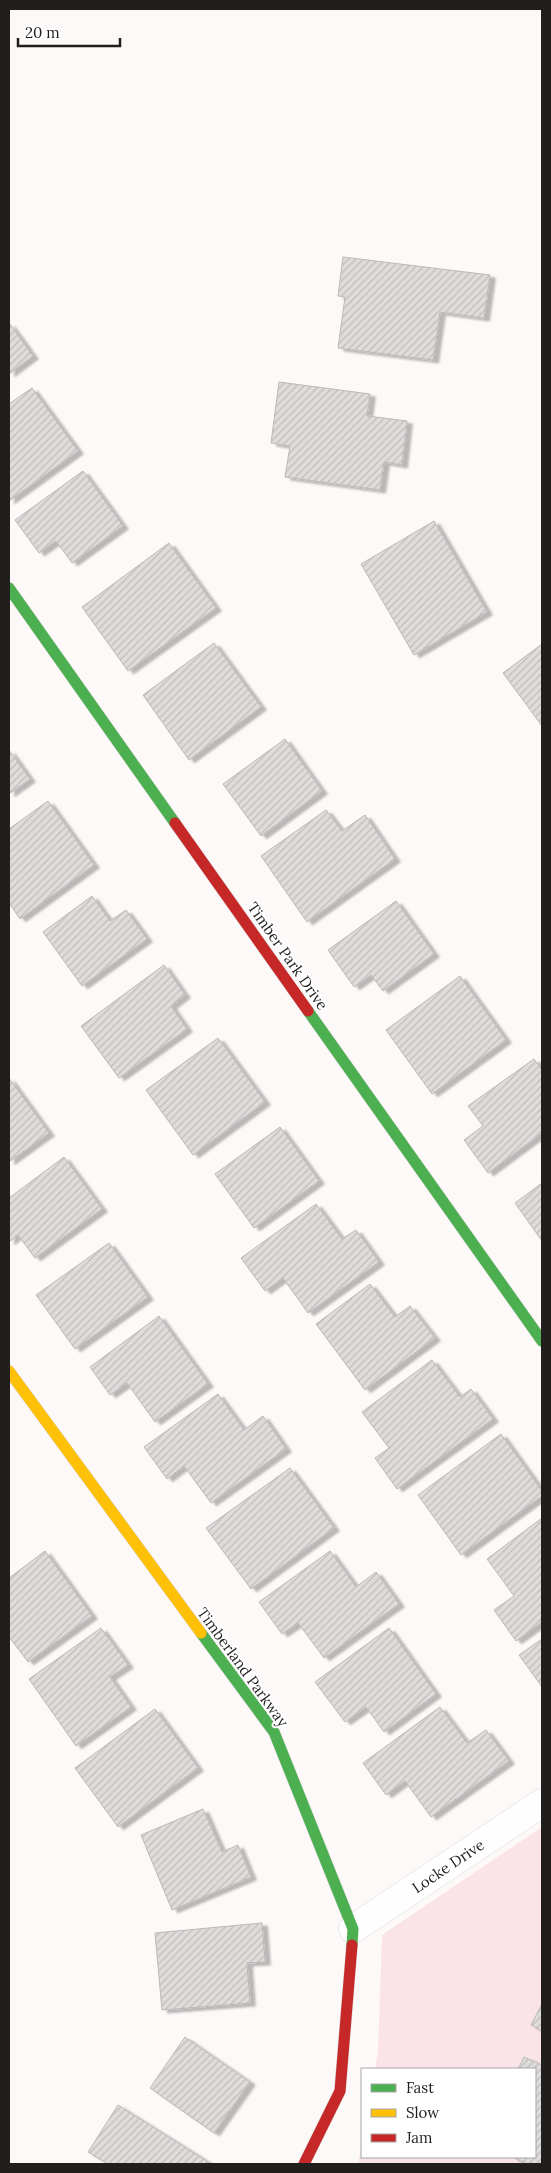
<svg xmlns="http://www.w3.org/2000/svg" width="551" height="2173" font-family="Lora,serif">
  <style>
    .green { fill: #fbe4e7 }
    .building { fill: url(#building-hatch); stroke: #bbb8b8; filter: url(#shadow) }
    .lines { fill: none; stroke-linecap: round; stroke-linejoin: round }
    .street-casing { stroke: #d9d6d6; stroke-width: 29 }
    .fast-casing { stroke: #d9d6d6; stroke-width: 12 }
    .slow-casing { stroke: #d9d6d6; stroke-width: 12 }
    .jam-casing { stroke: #d9d6d6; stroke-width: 12 }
    .street { stroke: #fffefe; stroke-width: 28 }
    .fast { stroke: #4caf50; stroke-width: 11 }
    .slow { stroke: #ffc107; stroke-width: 11 }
    .jam { stroke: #c62828; stroke-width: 11 }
    .labels { text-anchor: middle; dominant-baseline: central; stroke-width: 4; stroke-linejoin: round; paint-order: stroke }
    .street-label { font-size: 15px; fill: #211e1e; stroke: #fff }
  </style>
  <defs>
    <pattern id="building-hatch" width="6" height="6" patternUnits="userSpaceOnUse" patternTransform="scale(1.25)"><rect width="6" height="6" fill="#dfdcdc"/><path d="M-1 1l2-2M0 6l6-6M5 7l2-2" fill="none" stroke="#bfbcbc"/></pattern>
    <filter id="shadow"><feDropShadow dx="5.5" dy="3" stdDeviation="1" flood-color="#0004"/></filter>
  </defs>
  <rect width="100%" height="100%" fill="#fdf9f9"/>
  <path class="green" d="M 542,1827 L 542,2164 L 358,2164 L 362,2140 L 362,2157 L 535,2157 L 535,2069 L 375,2069 L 378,2052 L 382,1935 Z"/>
  <path class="building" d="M 343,257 L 490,275 L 484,318 L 440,312 L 433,360 L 338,348 L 345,297 L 338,296 Z
    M 9,323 L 33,356 L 9,374 Z
    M 279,382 L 370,394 L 367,416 L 407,421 L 402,465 L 384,462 L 380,490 L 285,477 L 290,446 L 271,443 Z
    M 32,388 L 78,451 L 9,501 L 9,404 Z
    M 83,471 L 123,526 L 72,563 L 56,541 L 39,553 L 15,520 Z
    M 434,521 L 487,612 L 414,655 L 361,564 Z
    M 169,543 L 216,608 L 128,671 L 82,607 Z
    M 214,643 L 261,707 L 189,760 L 143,695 Z
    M 542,644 L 542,726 L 503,673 Z
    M 285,739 L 322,791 L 261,836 L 223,784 Z
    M 9,750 L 30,779 L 9,794 Z
    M 48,801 L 94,865 L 20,919 L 9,903 L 9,829 Z
    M 326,810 L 342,831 L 365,815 L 395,859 L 307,922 L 261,856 Z
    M 92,896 L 110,921 L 126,910 L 147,939 L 82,986 L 43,932 Z
    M 396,901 L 434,954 L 383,991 L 371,975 L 354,987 L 328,950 Z
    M 164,965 L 185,995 L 171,1006 L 187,1029 L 119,1078 L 81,1026 Z
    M 460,976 L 506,1040 L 432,1094 L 386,1030 Z
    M 218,1038 L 265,1102 L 193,1155 L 146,1090 Z
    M 534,1059 L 542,1070 L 542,1133 L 488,1173 L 464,1140 L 483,1126 L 468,1106 Z
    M 9,1078 L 49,1133 L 9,1162 Z
    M 280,1127 L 319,1181 L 254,1228 L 215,1174 Z
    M 64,1157 L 102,1209 L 35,1258 L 18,1235 L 9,1242 L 9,1198 Z
    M 542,1183 L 542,1241 L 515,1203 Z
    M 316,1204 L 342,1239 L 356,1230 L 379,1262 L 308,1313 L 283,1278 L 265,1291 L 241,1258 Z
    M 109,1243 L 148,1297 L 75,1349 L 36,1295 Z
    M 370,1284 L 395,1317 L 410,1306 L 435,1338 L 365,1390 L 316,1324 Z
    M 159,1316 L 208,1384 L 155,1422 L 127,1383 L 110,1395 L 90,1367 Z
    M 432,1360 L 460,1397 L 471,1389 L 493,1419 L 397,1489 L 375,1458 L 389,1448 L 362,1412 Z
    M 218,1394 L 244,1430 L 263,1416 L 286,1449 L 211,1503 L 184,1466 L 167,1479 L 144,1447 Z
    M 501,1434 L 542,1491 L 542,1496 L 461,1555 L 418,1495 Z
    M 290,1468 L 334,1528 L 251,1589 L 206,1528 Z
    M 542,1518 L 542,1622 L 516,1641 L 494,1610 L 514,1596 L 487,1559 Z
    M 45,1551 L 92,1616 L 28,1662 L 9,1637 L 9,1578 Z
    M 330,1551 L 356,1587 L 376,1572 L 399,1604 L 324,1658 L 298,1623 L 282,1634 L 259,1602 Z
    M 101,1628 L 128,1665 L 110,1677 L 131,1707 L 76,1746 L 29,1679 Z
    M 389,1628 L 436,1694 L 384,1732 L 366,1707 L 345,1722 L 315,1682 Z
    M 542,1639 L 542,1687 L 519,1655 Z
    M 440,1707 L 467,1743 L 486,1730 L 509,1761 L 431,1817 L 405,1781 L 386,1795 L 363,1763 Z
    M 155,1709 L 198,1768 L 118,1827 L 75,1768 Z
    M 203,1809 L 222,1852 L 238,1845 L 251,1877 L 172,1910 L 141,1835 Z
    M 262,1923 L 265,1962 L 247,1963 L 250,2003 L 162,2010 L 155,1933 Z
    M 542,2004 L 542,2031 L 531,2025 Z
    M 185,2037 L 250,2082 L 214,2133 L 150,2088 Z
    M 524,2057 L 542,2065 L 542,2164 L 527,2164 L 512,2157 L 535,2157 L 535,2069 L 518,2069 Z
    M 118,2105 L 207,2161 L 206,2164 L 108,2164 L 88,2152 Z"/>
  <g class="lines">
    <g class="street-casing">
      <path id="street" d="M 353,1929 L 542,1803"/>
    </g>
    <g class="fast-casing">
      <path id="fast" d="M 9,588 L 175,823
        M 308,1011 L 542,1341
        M 201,1633 L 274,1732 L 353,1929 L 352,1945"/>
    </g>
    <g class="slow-casing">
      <path id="slow" d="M 9,1371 L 201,1633"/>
    </g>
    <g class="jam-casing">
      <path id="jam" d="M 175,823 L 308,1011
        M 304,2164 L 340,2091 L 352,1945"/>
    </g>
    <use href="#street" class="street"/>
    <use href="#fast" class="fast"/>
    <use href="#slow" class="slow"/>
    <use href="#jam" class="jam"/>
  </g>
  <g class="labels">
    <g class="street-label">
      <text transform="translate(288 956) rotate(55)">Timber Park Drive</text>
      <text transform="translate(243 1667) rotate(54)">Timberland Parkway</text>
      <text transform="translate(448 1866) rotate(-34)">Locke Drive</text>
    </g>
  </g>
  <rect width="551" height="2173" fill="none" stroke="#211e1e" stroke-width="20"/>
  <rect x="361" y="2068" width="175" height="90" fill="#ffffff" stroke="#a6a5a5"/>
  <rect x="371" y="2084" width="25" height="8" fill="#4caf50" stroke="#a6a5a5"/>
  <text x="406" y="2093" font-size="15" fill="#211e1e">Fast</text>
  <rect x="371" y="2109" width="25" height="8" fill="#ffc107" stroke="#a6a5a5"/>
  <text x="406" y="2118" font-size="15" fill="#211e1e">Slow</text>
  <rect x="371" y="2134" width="25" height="8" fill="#c62828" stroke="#a6a5a5"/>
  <text x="406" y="2143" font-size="15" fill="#211e1e">Jam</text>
  <path d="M18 38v8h102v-8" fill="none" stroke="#211e1e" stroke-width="2.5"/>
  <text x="25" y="38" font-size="15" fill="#211e1e" stroke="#ffffff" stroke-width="4" paint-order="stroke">20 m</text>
</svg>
